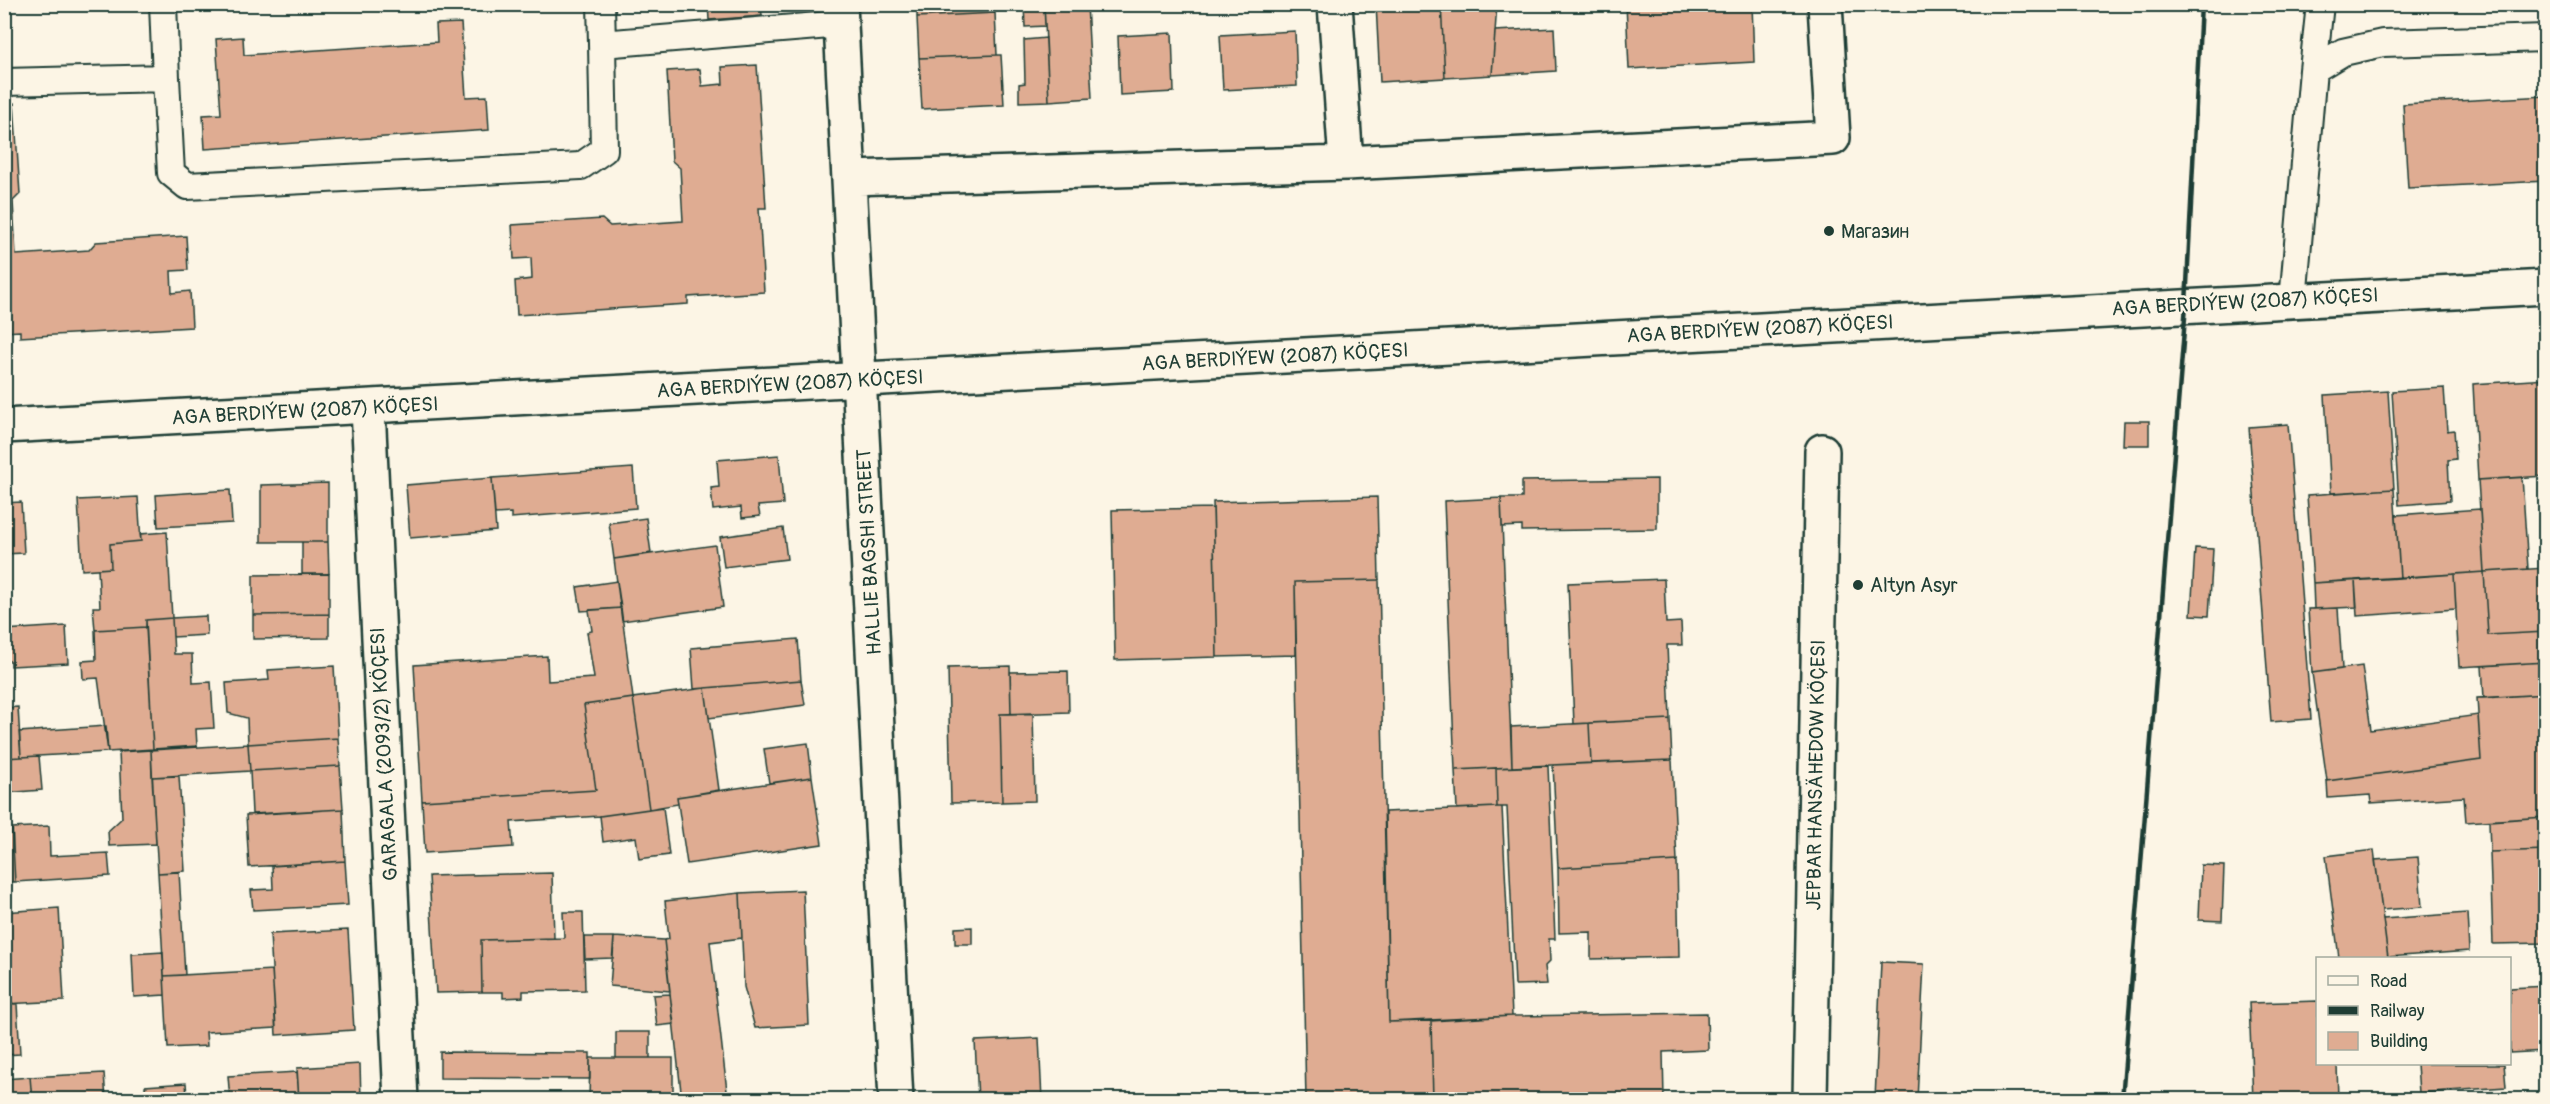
<svg xmlns="http://www.w3.org/2000/svg" width="2550" height="1104" font-family="Pangolin,sans-serif">
  <style>
    .building { fill: #dfac92; stroke: #1f3d34; stroke-width: 1.5 }
    .lines { fill: none; stroke-linecap: round; stroke-linejoin: round }
    .service-casing { stroke: #1f3d34; stroke-width: 30 }
    .minor-casing { stroke: #1f3d34; stroke-width: 38 }
    .tertiary-casing { stroke: #1f3d34; stroke-width: 38 }
    .service { stroke: #fcf5e5; stroke-width: 26 }
    .minor { stroke: #fcf5e5; stroke-width: 33 }
    .tertiary { stroke: #fcf5e5; stroke-width: 33 }
    .rail { stroke: #1f3d34; stroke-width: 4.5 }
    .poi-dot { fill: #1f3d34; stroke: #fcf5e5; stroke-width: 2 }
    .labels { text-anchor: middle; dominant-baseline: central; stroke-width: 4.5; stroke-linejoin: round; paint-order: stroke }
    .poi-label { font-size: 20px; fill: #1f3d34; stroke: #fcf5e5; text-anchor: start }
    .street-label { font-size: 20px; fill: #1f3d34; stroke: #fcf5e5 }
  </style>
  <rect width="100%" height="100%" fill="#fcf5e5"/>
  <filter id="ink" filterUnits="userSpaceOnUse"><feTurbulence type="fractalNoise" baseFrequency=".0167" numOctaves="2"/><feDisplacementMap in="SourceGraphic" scale="12" xChannelSelector="R" yChannelSelector="G"/><feConvolveMatrix kernelMatrix="1 2 1 2 8 2 1 2 1" color-interpolation-filters="sRGB"/></filter>
  <g filter="url(#ink)">
    <path class="building" d="M 708,4 L 761,4 L 762,16 L 709,20 Z
      M 917,4 L 995,4 L 995,13 L 917,17 Z
      M 1024,4 L 1044,4 L 1045,26 L 1025,27 Z
      M 1044,4 L 1087,4 L 1092,98 L 1049,101 Z
      M 1150,4 L 1203,4 L 1204,8 L 1151,10 Z
      M 1376,4 L 1441,4 L 1445,78 L 1380,82 Z
      M 1441,4 L 1497,4 L 1492,75 L 1445,78 Z
      M 1626,4 L 1752,4 L 1754,62 L 1629,69 Z
      M 995,13 L 997,55 L 919,58 L 917,17 Z
      M 461,23 L 466,97 L 487,96 L 489,130 L 205,149 L 203,115 L 221,114 L 216,39 L 243,37 L 244,55 L 437,42 L 436,24 Z
      M 1554,28 L 1556,71 L 1492,75 L 1495,31 Z
      M 1295,31 L 1297,86 L 1223,90 L 1220,35 Z
      M 1172,33 L 1174,92 L 1120,95 L 1118,36 Z
      M 1046,38 L 1049,101 L 1019,102 L 1019,84 L 1025,83 L 1024,40 Z
      M 997,55 L 1001,55 L 1004,105 L 922,109 L 919,58 Z
      M 757,65 L 766,208 L 759,208 L 764,292 L 688,297 L 688,304 L 517,315 L 515,281 L 532,279 L 531,258 L 514,259 L 512,225 L 602,219 L 610,226 L 683,221 L 680,168 L 672,161 L 667,71 L 700,69 L 702,86 L 723,84 L 722,67 Z
      M 2546,96 L 2546,181 L 2408,188 L 2403,104 Z
      M 14,103 L 20,194 L 13,201 L 16,255 L 89,250 L 96,242 L 186,236 L 188,270 L 171,271 L 172,293 L 190,291 L 192,327 L 20,337 L 20,331 L 4,332 L 4,104 Z
      M 2546,379 L 2546,476 L 2478,480 L 2473,384 Z
      M 2444,388 L 2447,431 L 2454,430 L 2456,459 L 2448,460 L 2450,501 L 2399,505 L 2392,391 Z
      M 2388,391 L 2394,489 L 2331,493 L 2325,395 Z
      M 2124,421 L 2149,421 L 2149,445 L 2123,445 Z
      M 2288,424 L 2311,719 L 2271,722 L 2249,427 Z
      M 779,455 L 783,504 L 758,506 L 760,516 L 742,518 L 741,507 L 713,510 L 711,488 L 719,487 L 717,460 Z
      M 633,468 L 636,508 L 511,518 L 511,513 L 495,514 L 492,478 Z
      M 2522,477 L 2528,569 L 2484,572 L 2478,480 Z
      M 492,478 L 496,531 L 410,538 L 406,485 Z
      M 1657,479 L 1657,529 L 1522,531 L 1522,526 L 1502,527 L 1501,498 L 1522,498 L 1522,481 Z
      M 328,483 L 328,542 L 261,542 L 261,485 Z
      M 2394,489 L 2400,578 L 2313,583 L 2307,495 Z
      M 230,490 L 232,523 L 158,527 L 156,495 Z
      M 138,497 L 141,541 L 110,544 L 111,568 L 82,570 L 78,500 Z
      M 1377,497 L 1379,580 L 1295,582 L 1296,655 L 1217,657 L 1213,502 Z
      M 1501,498 L 1512,767 L 1455,770 L 1444,501 Z
      M 21,502 L 24,553 L 4,554 L 4,503 Z
      M 1213,508 L 1217,657 L 1115,660 L 1112,510 Z
      M 2480,509 L 2484,572 L 2400,578 L 2396,515 Z
      M 646,518 L 651,553 L 614,559 L 609,523 Z
      M 783,528 L 787,559 L 724,567 L 720,537 Z
      M 167,532 L 172,618 L 146,620 L 146,627 L 95,630 L 93,607 L 100,607 L 98,569 L 111,568 L 110,544 L 141,541 L 140,534 Z
      M 302,542 L 328,542 L 329,574 L 302,574 Z
      M 715,545 L 723,607 L 622,621 L 614,559 Z
      M 2195,548 L 2213,549 L 2209,616 L 2191,615 Z
      M 2546,568 L 2546,632 L 2488,635 L 2484,572 Z
      M 2484,572 L 2488,635 L 2546,632 L 2546,662 L 2459,667 L 2454,574 Z
      M 329,574 L 329,614 L 253,615 L 253,575 Z
      M 2454,574 L 2456,609 L 2357,616 L 2355,580 Z
      M 1664,579 L 1666,623 L 1681,622 L 1682,645 L 1667,645 L 1670,719 L 1574,724 L 1568,583 Z
      M 1379,580 L 1389,1022 L 1431,1021 L 1433,1100 L 1306,1100 L 1295,582 Z
      M 2355,580 L 2357,607 L 2314,609 L 2313,583 Z
      M 617,581 L 621,608 L 581,611 L 577,587 Z
      M 621,608 L 633,698 L 584,705 L 596,790 L 422,801 L 414,665 L 547,656 L 548,681 L 594,678 L 587,632 L 592,631 L 589,610 Z
      M 2338,608 L 2342,669 L 2312,673 L 2308,609 Z
      M 329,614 L 329,638 L 253,639 L 253,615 Z
      M 206,616 L 207,635 L 173,637 L 172,618 Z
      M 172,618 L 174,654 L 192,654 L 193,683 L 211,682 L 214,728 L 196,729 L 197,746 L 153,749 L 146,620 Z
      M 66,626 L 68,663 L 11,666 L 11,661 L 4,661 L 4,630 Z
      M 146,627 L 153,749 L 108,752 L 98,678 L 83,679 L 82,661 L 96,660 L 95,630 Z
      M 798,639 L 801,680 L 694,689 L 691,648 Z
      M 2546,662 L 2546,694 L 2484,698 L 2482,666 Z
      M 334,666 L 338,738 L 248,744 L 247,718 L 228,713 L 226,683 L 269,680 L 268,670 Z
      M 1010,666 L 1011,714 L 1000,714 L 1002,802 L 951,803 L 948,668 Z
      M 2362,666 L 2371,730 L 2478,715 L 2481,760 L 2327,781 L 2312,673 Z
      M 1068,671 L 1069,712 L 1011,714 L 1010,672 Z
      M 801,680 L 805,705 L 709,718 L 705,688 Z
      M 705,688 L 719,790 L 677,797 L 678,804 L 649,809 L 633,698 Z
      M 2546,694 L 2546,817 L 2466,822 L 2464,797 L 2371,803 L 2370,795 L 2328,798 L 2327,781 L 2481,760 L 2477,698 Z
      M 633,698 L 649,809 L 600,816 L 511,822 L 513,847 L 425,853 L 422,801 L 596,790 L 584,705 Z
      M 18,707 L 21,757 L 4,758 L 4,708 Z
      M 1033,713 L 1035,801 L 1002,802 L 1000,714 Z
      M 1670,719 L 1672,760 L 1591,763 L 1589,723 Z
      M 1589,723 L 1591,763 L 1512,767 L 1511,727 Z
      M 106,726 L 108,752 L 21,757 L 19,732 Z
      M 338,738 L 340,766 L 250,771 L 248,744 Z
      M 808,743 L 812,777 L 769,783 L 764,749 Z
      M 248,744 L 250,771 L 152,777 L 151,750 Z
      M 151,750 L 156,844 L 109,846 L 108,831 L 122,818 L 119,752 Z
      M 39,756 L 42,790 L 4,793 L 4,758 Z
      M 1672,760 L 1677,861 L 1558,868 L 1553,765 Z
      M 340,766 L 343,809 L 252,814 L 250,771 Z
      M 1548,766 L 1555,939 L 1549,939 L 1550,961 L 1545,966 L 1547,984 L 1515,985 L 1507,807 L 1497,807 L 1496,768 Z
      M 1496,768 L 1497,807 L 1457,809 L 1455,770 Z
      M 179,776 L 185,871 L 158,873 L 152,777 Z
      M 812,777 L 822,844 L 687,864 L 677,797 Z
      M 663,807 L 669,855 L 639,859 L 636,837 L 603,842 L 600,816 Z
      M 1497,807 L 1502,807 L 1512,1016 L 1389,1022 L 1385,812 Z
      M 343,809 L 345,861 L 249,867 L 246,815 Z
      M 2546,817 L 2546,850 L 2490,852 L 2489,821 Z
      M 49,826 L 50,856 L 108,853 L 110,876 L 15,882 L 12,828 Z
      M 4,828 L 12,828 L 15,882 L 4,882 Z
      M 2374,850 L 2388,958 L 2339,958 L 2326,856 Z
      M 2546,850 L 2546,943 L 2493,944 L 2490,852 Z
      M 2418,857 L 2422,907 L 2382,910 L 2375,860 Z
      M 345,861 L 348,905 L 253,910 L 251,890 L 273,889 L 272,866 Z
      M 1677,861 L 1679,957 L 1591,959 L 1591,932 L 1559,933 L 1558,868 Z
      M 2201,865 L 2224,866 L 2222,921 L 2199,920 Z
      M 179,872 L 185,975 L 164,976 L 158,873 Z
      M 552,873 L 554,938 L 481,940 L 482,992 L 436,993 L 429,876 Z
      M 803,890 L 809,1025 L 755,1028 L 744,987 L 740,893 Z
      M 740,893 L 742,938 L 710,942 L 728,1100 L 682,1100 L 664,940 L 669,939 L 665,901 Z
      M 59,908 L 64,1001 L 4,1004 L 4,912 Z
      M 563,912 L 583,912 L 585,990 L 523,991 L 523,997 L 503,998 L 503,992 L 482,992 L 481,940 L 564,938 Z
      M 2467,913 L 2469,951 L 2388,957 L 2383,919 Z
      M 972,927 L 972,944 L 955,944 L 955,928 Z
      M 348,930 L 354,1030 L 276,1035 L 270,934 Z
      M 584,937 L 614,937 L 613,958 L 585,959 Z
      M 614,937 L 664,940 L 670,991 L 610,986 Z
      M 163,952 L 165,995 L 134,997 L 132,954 Z
      M 1881,962 L 1924,964 L 1917,1100 L 1875,1100 Z
      M 272,970 L 276,1028 L 206,1032 L 207,1046 L 168,1048 L 164,976 Z
      M 2546,986 L 2546,1051 L 2510,1053 L 2510,988 Z
      M 670,994 L 674,1024 L 657,1026 L 653,995 Z
      M 2318,1001 L 2318,1064 L 2337,1064 L 2338,1100 L 2253,1100 L 2249,1003 Z
      M 4,1004 L 17,1004 L 20,1054 L 4,1055 Z
      M 1707,1013 L 1708,1050 L 1663,1052 L 1664,1100 L 1433,1100 L 1431,1021 L 1512,1016 Z
      M 616,1032 L 650,1032 L 650,1058 L 616,1058 Z
      M 1039,1038 L 1042,1100 L 978,1100 L 975,1041 Z
      M 440,1052 L 590,1053 L 590,1079 L 440,1078 Z
      M 590,1058 L 673,1058 L 673,1100 L 589,1100 Z
      M 360,1064 L 361,1100 L 299,1100 L 297,1068 Z
      M 2417,1064 L 2504,1064 L 2506,1087 L 2419,1093 Z
      M 297,1072 L 299,1100 L 230,1100 L 228,1076 Z
      M 104,1073 L 106,1100 L 32,1100 L 30,1077 Z
      M 30,1077 L 32,1100 L 4,1100 L 4,1079 Z
      M 186,1083 L 187,1096 L 229,1094 L 230,1100 L 146,1100 L 145,1086 Z"/>
    <g class="lines">
      <g class="service-casing">
        <path id="service" d="M 163,4 L 166,78
          M 601,4 L 602,44
          M 2313,70 L 2320,4
          M 4,82 L 166,78 L 171,173 L 187,186 L 581,166 L 604,150 L 602,44 L 842,24
          M 2293,301 L 2313,70 L 2343,52 L 2383,43 L 2546,38"/>
      </g>
      <g class="minor-casing">
        <path id="minor" d="M 840,4 L 896,1100
          M 1335,4 L 1346,163
          M 850,178 L 1346,163 L 1833,138 L 1825,4
          M 368,408 L 401,1100
          M 1810,1100 L 1822,451"/>
      </g>
      <g class="tertiary-casing">
        <path id="tertiary" d="M 4,426 L 2546,287"/>
      </g>
      <use href="#service" class="service"/>
      <use href="#minor" class="minor"/>
      <use href="#tertiary" class="tertiary"/>
      <path class="rail" d="M 2122,1100 L 2186,305 L 2201,4"/>
    </g>
  </g>
  <g class="poi-dot">
    <circle cx="1829" cy="231" r="6"/>
    <circle cx="1858" cy="585" r="6"/>
  </g>
  <g class="labels">
    <g class="poi-label">
      <text x="1841" y="231">Магазин</text>
      <text x="1870" y="585">Altyn Asyr</text>
    </g>
    <g class="street-label">
      <text transform="translate(2245 302) rotate(-3)">AGA BERDIÝEW (2087) KÖÇESI</text>
      <text transform="translate(1760 329) rotate(-3)">AGA BERDIÝEW (2087) KÖÇESI</text>
      <text transform="translate(1275 357) rotate(-3)">AGA BERDIÝEW (2087) KÖÇESI</text>
      <text transform="translate(790 384) rotate(-3)">AGA BERDIÝEW (2087) KÖÇESI</text>
      <text transform="translate(305 411) rotate(-3)">AGA BERDIÝEW (2087) KÖÇESI</text>
      <text transform="translate(869 552) rotate(-93)">HALLIE BAGSHI STREET</text>
      <text transform="translate(384 754) rotate(-93)">GARAGALA (2093/2) KÖÇESI</text>
      <text transform="translate(1816 775) rotate(-89)">JEPBAR HANSÄHEDOW KÖÇESI</text>
    </g>
  </g>
  <rect width="2550" height="1104" fill="none" stroke="#fcf5e5" stroke-width="24"/>
  <rect x="12" y="12" width="2526" height="1080" fill="none" stroke="#1f3d34" stroke-width="2" filter="url(#ink)"/>
  <rect x="2316" y="957" width="195" height="108" fill="#fcf5e5" stroke="#a4ab9e" stroke-width="1.5"/>
  <rect x="2328" y="976" width="30" height="9" fill="#fcf5e5" stroke="#a4ab9e" stroke-width="1.5"/>
  <text x="2370" y="987" font-size="18" fill="#1f3d34">Road</text>
  <rect x="2328" y="1006" width="30" height="9" fill="#1f3d34" stroke="#a4ab9e" stroke-width="1.5"/>
  <text x="2370" y="1017" font-size="18" fill="#1f3d34">Railway</text>
  <rect x="2328" y="1032" width="30" height="18" fill="#dfac92" stroke="#a4ab9e" stroke-width="1.5"/>
  <text x="2370" y="1047" font-size="18" fill="#1f3d34">Building</text>
</svg>
